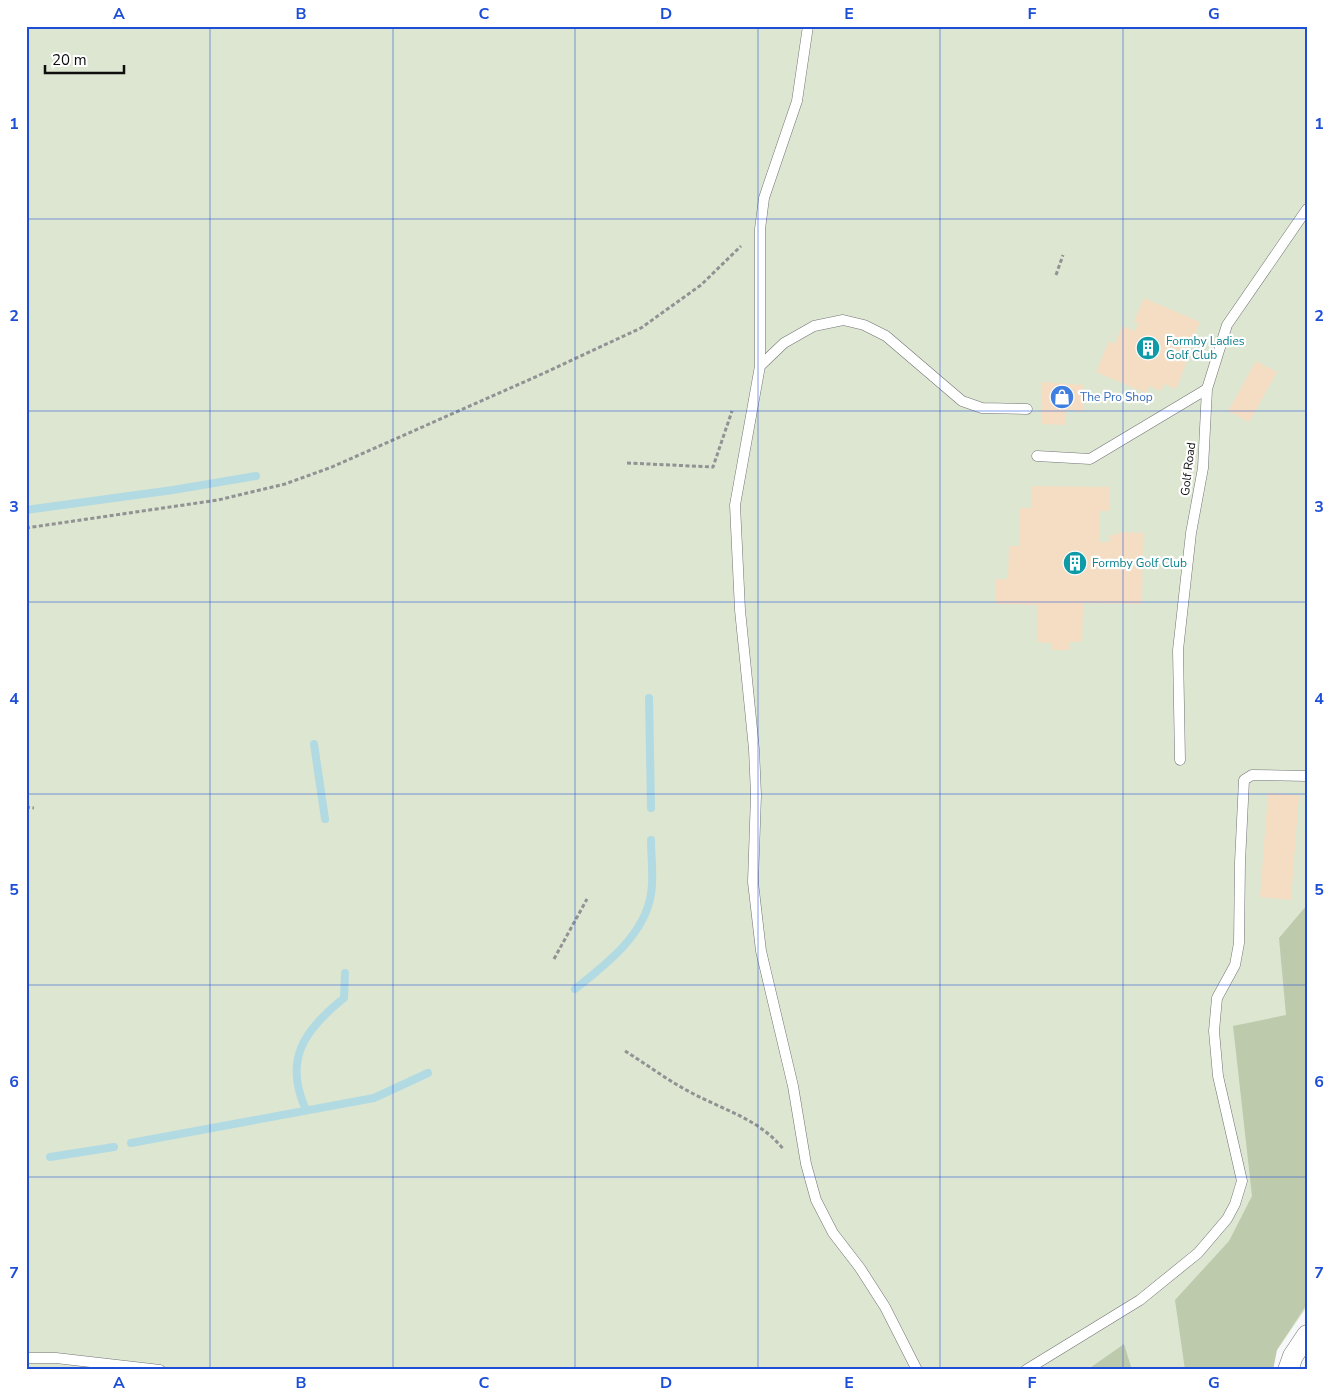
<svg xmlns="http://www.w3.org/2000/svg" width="1333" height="1396" font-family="'Nunito Sans',sans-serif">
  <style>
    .green { fill: #dde6d1 }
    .forest { fill: #becaac }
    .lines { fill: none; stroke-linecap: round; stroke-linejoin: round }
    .stream { stroke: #b2dae2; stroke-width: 8 }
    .building { fill: #f4ddc2 }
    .service-casing { stroke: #727375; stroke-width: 11 }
    .minor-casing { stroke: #727375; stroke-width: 21 }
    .path { stroke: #919294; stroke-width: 3; stroke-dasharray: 4 2.5; stroke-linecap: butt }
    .service { stroke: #fff; stroke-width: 10 }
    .minor { stroke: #fff; stroke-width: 20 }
    .grid { fill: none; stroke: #1d4ed8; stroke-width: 1; stroke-opacity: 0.55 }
    .labels { text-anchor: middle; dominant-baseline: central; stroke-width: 4.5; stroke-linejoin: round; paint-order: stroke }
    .culture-label { font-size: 12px; fill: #0d838f; stroke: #fff; text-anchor: start }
    .shop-label { font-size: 12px; fill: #366cbe; stroke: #fff; text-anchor: start }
    .street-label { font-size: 12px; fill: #0e0e0f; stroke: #fff }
    .neatline { fill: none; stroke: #1d4ed8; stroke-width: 2 }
    .grid-label { font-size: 16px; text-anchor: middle; font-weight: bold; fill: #1d4ed8 }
  </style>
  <rect width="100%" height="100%" fill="#f7f8fa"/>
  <path class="green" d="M 26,26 L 1307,26 L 1307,1307 L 1263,1370 L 26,1370 Z"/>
  <path class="forest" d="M 1307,905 L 1307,1304 L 1277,1350 L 1273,1370 L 1185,1370 L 1175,1300 L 1229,1241 L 1252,1196 L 1233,1026 L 1286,1015 L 1279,938 Z
    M 1124,1344 L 1132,1370 L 1087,1370 Z"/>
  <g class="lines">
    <path class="stream" d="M 26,510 L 173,490 L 256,476
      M 649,698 L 651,808
      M 314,744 L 325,819
      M 575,989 C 605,965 645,935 651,894 C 654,877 651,857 651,840
      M 306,1110 C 283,1060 304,1030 344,998 L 345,973
      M 131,1143 L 374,1098 L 428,1073
      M 50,1157 L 114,1147"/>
  </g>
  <path class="building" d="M 1144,298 L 1200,322 L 1187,352 L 1190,353 L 1176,389 L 1164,384 L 1161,391 L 1149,386 L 1146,393 L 1096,372 L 1109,341 L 1115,344 L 1122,326 L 1135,331 L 1138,323 L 1134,321 Z
    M 1256,361 L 1277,372 L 1249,422 L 1228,411 Z
    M 1042,382 L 1083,385 L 1083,411 L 1066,410 L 1066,425 L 1041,424 Z
    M 1031,486 L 1109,487 L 1109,511 L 1100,511 L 1099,542 L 1109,542 L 1109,535 L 1117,535 L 1118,532 L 1143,533 L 1142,604 L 1083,603 L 1082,642 L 1070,642 L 1070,650 L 1051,650 L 1051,643 L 1037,642 L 1038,605 L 995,604 L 995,579 L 1008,579 L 1009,546 L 1019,546 L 1020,508 L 1031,508 Z
    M 1268,793 L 1299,795 L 1291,900 L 1260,897 Z"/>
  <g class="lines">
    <g class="service-casing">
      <path id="service" d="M 760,366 L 760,229 L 764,198 L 797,101 L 808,26
        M 1037,456 L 1090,459 L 1207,389
        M 1180,760 L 1178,650 L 1191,533 L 1203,468 L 1207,389 L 1227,325 L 1307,209
        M 26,1358 L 56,1358 L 160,1370
        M 917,1370 L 885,1307 L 860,1268 L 833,1233 L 816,1200 L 806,1164 L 793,1086 L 761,951 L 753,882 L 756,795 L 754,749 L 740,610 L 735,505 L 760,366 L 784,343 L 814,326 L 843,320 L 864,325 L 886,336 L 962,401 L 982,408 L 1027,409
        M 1026,1370 L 1140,1300 L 1198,1253 L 1227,1219 L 1235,1204 L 1242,1181 L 1218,1076 L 1214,1031 L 1217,998 L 1235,965 L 1239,943 L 1240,862 L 1244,780 L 1252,775 L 1307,776"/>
    </g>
    <g class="minor-casing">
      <path id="minor" d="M 1288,1370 L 1293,1356 L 1307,1335"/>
    </g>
    <path class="path" d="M 1056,275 L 1063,255
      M 627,463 L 713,467 L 732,411
      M 26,528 L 218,500 L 285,484 L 332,467 L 542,374 L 641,328 L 701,285 L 741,246
      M 26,807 L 34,808
      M 554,959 L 587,899
      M 625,1051 C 646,1064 667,1080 690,1092 C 723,1110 760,1119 784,1150"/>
    <use href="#service" class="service"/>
    <use href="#minor" class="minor"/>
  </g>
  <path class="grid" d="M 210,26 L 210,1370M 393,26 L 393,1370M 575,26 L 575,1370M 758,26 L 758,1370M 940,26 L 940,1370M 1123,26 L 1123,1370M 26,219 L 1307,219M 26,411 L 1307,411M 26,602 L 1307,602M 26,794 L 1307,794M 26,985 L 1307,985M 26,1177 L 1307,1177"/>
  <defs>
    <g id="building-disc" transform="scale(1.25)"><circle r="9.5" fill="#0f9aa8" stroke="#fff"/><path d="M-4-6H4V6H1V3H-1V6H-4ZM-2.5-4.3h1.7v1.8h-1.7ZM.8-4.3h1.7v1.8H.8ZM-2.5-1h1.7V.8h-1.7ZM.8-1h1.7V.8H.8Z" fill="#fff"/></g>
    <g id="shop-disc" transform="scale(1.25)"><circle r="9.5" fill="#3f7fe0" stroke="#fff"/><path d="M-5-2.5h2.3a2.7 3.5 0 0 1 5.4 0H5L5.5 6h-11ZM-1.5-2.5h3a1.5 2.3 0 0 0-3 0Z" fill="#fff"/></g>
  </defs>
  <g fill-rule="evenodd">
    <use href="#building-disc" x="1148" y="348"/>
    <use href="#shop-disc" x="1062" y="397"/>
    <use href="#building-disc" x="1075" y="563"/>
  </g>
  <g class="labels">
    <g class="culture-label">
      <text x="1166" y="341">Formby Ladies<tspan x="1166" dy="14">Golf Club</tspan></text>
      <text x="1092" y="563">Formby Golf Club</text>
    </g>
    <g class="shop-label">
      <text x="1080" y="397">The Pro Shop</text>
    </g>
    <g class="street-label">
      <text transform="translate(1188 469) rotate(-83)">Golf Road</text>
    </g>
  </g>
  <rect width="1333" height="1396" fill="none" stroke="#ffffff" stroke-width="55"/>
  <path d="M45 65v8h79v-8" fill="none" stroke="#0e0e0f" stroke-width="2.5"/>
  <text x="52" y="65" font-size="15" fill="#0e0e0f" stroke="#ffffff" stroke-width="4" paint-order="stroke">20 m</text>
  <rect x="28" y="28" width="1278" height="1340" class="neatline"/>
  <g class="grid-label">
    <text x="119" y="19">A</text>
    <text x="301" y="19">B</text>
    <text x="484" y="19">C</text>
    <text x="666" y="19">D</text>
    <text x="849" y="19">E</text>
    <text x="1032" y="19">F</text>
    <text x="1214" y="19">G</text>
    <text x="14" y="129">1</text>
    <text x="1319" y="129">1</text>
    <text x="14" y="321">2</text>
    <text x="1319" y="321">2</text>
    <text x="14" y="512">3</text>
    <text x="1319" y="512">3</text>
    <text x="14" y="704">4</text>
    <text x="1319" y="704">4</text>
    <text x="14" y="895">5</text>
    <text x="1319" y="895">5</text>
    <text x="14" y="1087">6</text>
    <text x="1319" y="1087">6</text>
    <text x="14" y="1278">7</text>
    <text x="1319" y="1278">7</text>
    <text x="119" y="1388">A</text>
    <text x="301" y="1388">B</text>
    <text x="484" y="1388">C</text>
    <text x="666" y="1388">D</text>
    <text x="849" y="1388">E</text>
    <text x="1032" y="1388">F</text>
    <text x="1214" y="1388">G</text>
  </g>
</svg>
